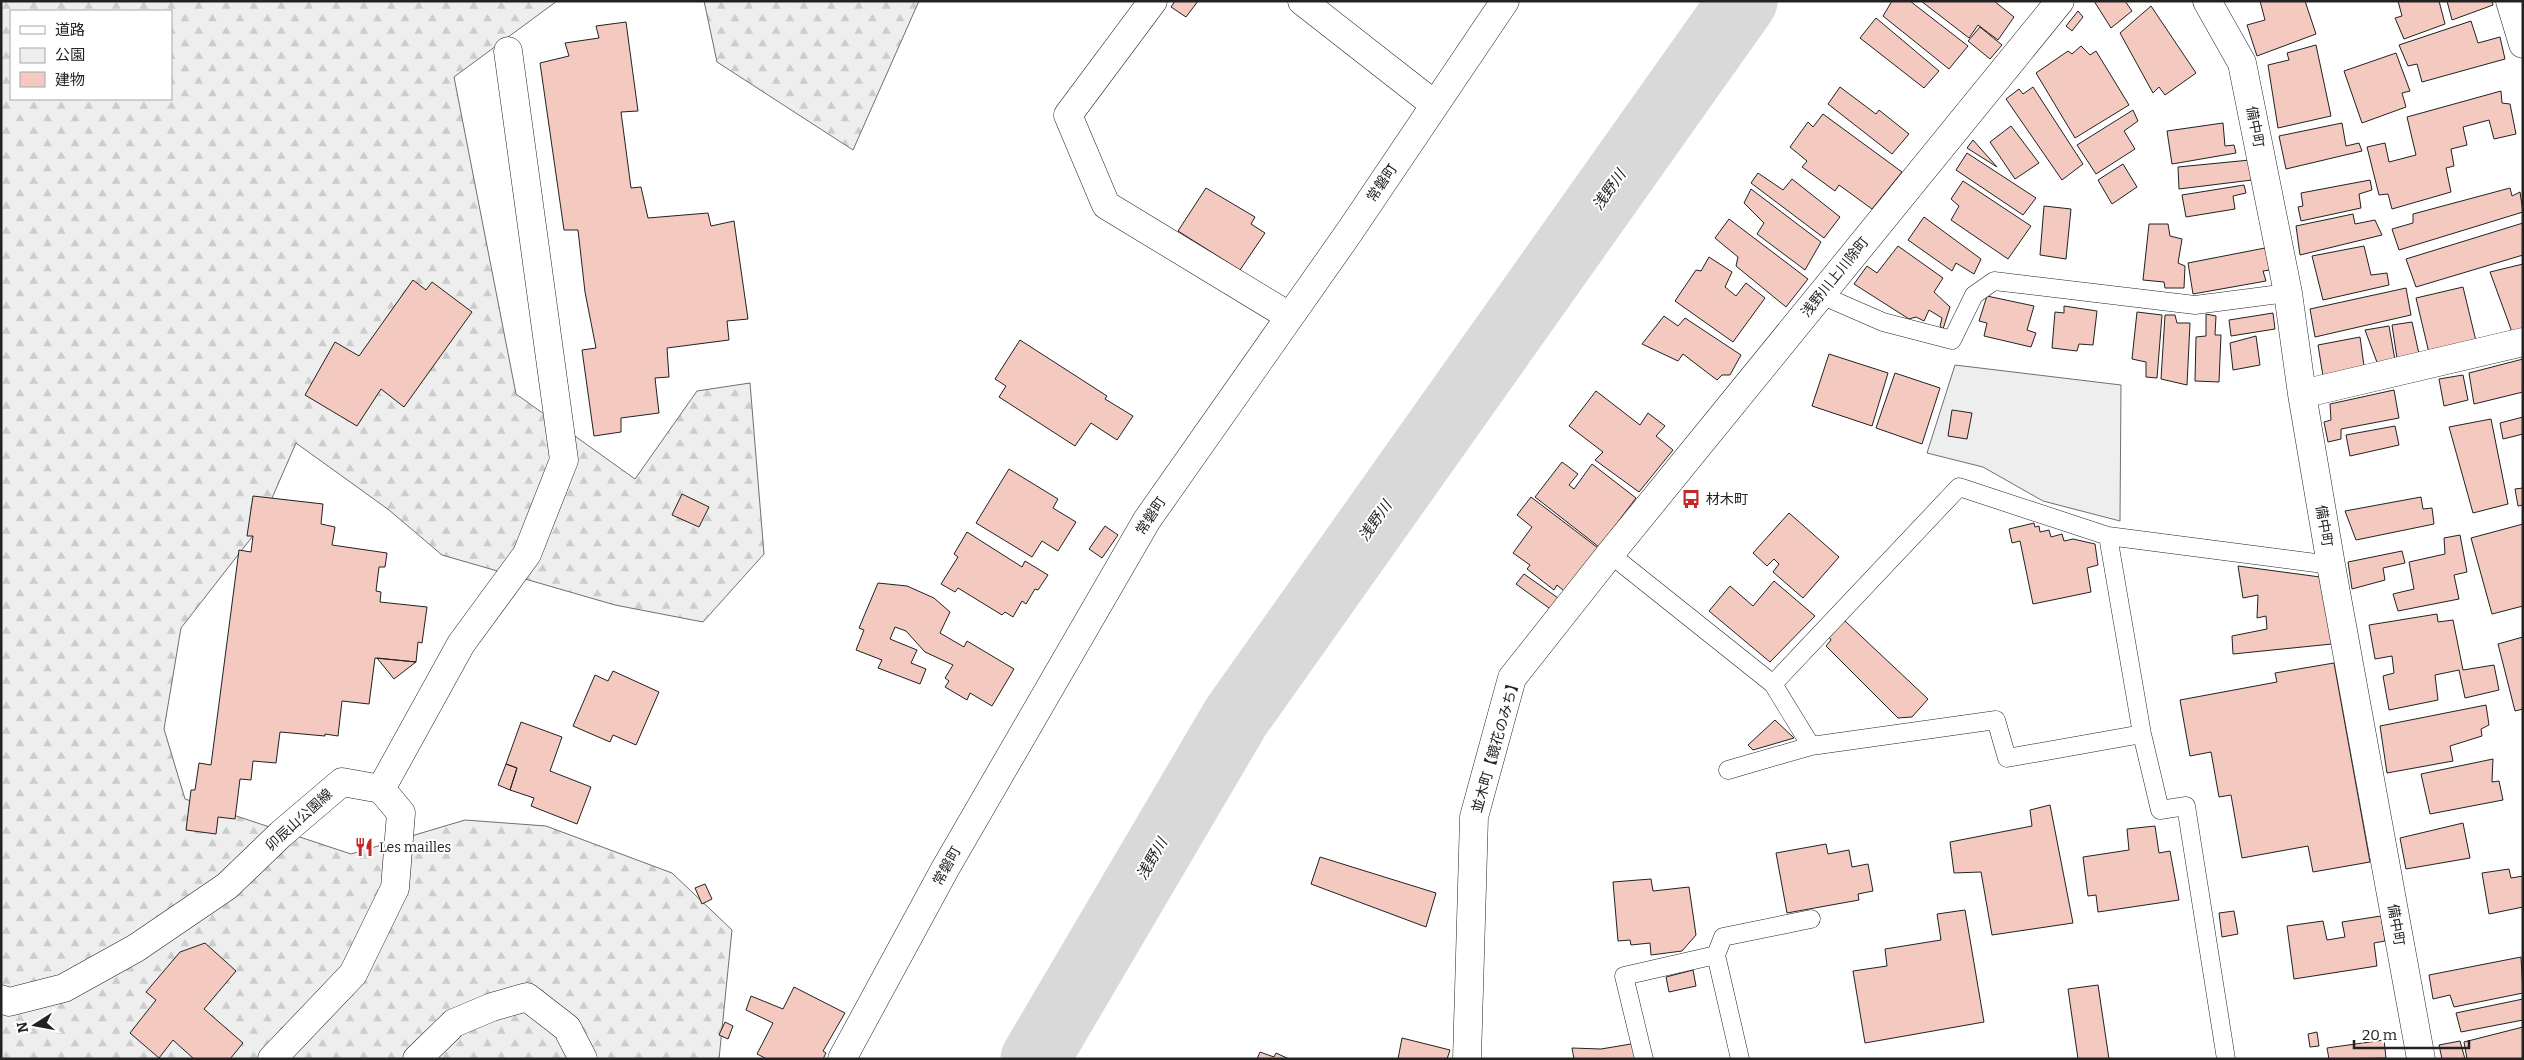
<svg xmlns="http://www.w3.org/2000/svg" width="2524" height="1060" font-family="Bitter,'Noto Sans JP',serif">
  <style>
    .forest { fill: url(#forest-firs); stroke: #6f6f6f; fill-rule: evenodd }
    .green { fill: #eee; stroke: #6f6f6f }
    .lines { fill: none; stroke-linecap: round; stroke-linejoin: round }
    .river { stroke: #d9d9d9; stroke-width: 69 }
    .building { fill: #f3c9c0; stroke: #222 }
    .lane-casing { stroke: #222; stroke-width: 19 }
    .street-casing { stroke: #222; stroke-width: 29 }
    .secondary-casing { stroke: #222; stroke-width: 29 }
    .lane { stroke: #fff; stroke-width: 18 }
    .street { stroke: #fff; stroke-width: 28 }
    .secondary { stroke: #fff; stroke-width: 28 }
    .labels { text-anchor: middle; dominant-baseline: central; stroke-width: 4; stroke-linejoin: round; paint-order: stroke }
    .street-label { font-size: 14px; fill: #222; stroke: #fff }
    .poi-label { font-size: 14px; fill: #222; stroke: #fff; text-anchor: start }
    .water-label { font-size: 15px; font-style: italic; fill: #222; stroke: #fff }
  </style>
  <defs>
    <pattern id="forest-firs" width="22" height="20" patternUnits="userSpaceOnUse" patternTransform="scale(1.25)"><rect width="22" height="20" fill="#eee"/><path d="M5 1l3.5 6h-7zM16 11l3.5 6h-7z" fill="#ccc"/></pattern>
  </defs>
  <rect width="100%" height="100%" fill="#fff"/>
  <path class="forest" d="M 1,1 L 557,1 L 454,77 L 516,394 L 635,479 L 697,391 L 750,383 L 764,554 L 703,622 L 615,605 L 442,555 L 389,510 L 296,443 L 259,528 L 181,628 L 164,729 L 185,799 L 351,854 L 465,820 L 546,826 L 672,873 L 732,930 L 719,1059 L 1,1059 ZM 11,11 L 171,11 L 171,99 L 11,99 Z
    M 704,1 L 919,1 L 853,150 L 717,62 Z"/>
  <path class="green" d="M 1955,365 L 2121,385 L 2120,521 L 2043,501 L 1983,467 L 1927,453 Z"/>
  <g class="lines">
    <path class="river" d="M 1035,1059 L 1236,717 L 1743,1"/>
  </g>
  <path class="building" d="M 1175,1 L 1198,1 L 1186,17 L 1171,7 Z
    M 1892,1 L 1910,1 L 1968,46 L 1949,69 L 1883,16 Z
    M 1921,1 L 1994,1 L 2014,17 L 1998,40 L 1978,25 L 1969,38 Z
    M 2094,1 L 2125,1 L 2132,11 L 2111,28 Z
    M 2260,1 L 2305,1 L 2316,34 L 2257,56 L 2247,25 L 2265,20 Z
    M 2398,1 L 2439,1 L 2445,24 L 2404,39 L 2395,18 L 2402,16 Z
    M 2447,1 L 2492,1 L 2493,5 L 2452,20 Z
    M 2151,6 L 2196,73 L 2165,95 L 2159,87 L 2153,93 L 2120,33 Z
    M 2078,11 L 2083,17 L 2072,31 L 2066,26 Z
    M 1876,18 L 1939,71 L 1924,88 L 1860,38 Z
    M 2471,21 L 2478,43 L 2500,37 L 2505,59 L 2422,82 L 2417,64 L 2408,66 L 2399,45 Z
    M 626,22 L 638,111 L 621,112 L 631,188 L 641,187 L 648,218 L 708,213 L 711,226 L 734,221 L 748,319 L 727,321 L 729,340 L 667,348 L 669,377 L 655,378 L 659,413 L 621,418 L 621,432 L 594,436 L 582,350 L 596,348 L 585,292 L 578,230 L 564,230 L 540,63 L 569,56 L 565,43 L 599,38 L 596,26 Z
    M 1980,27 L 2002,45 L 1990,59 L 1968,41 Z
    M 2316,45 L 2331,116 L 2278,128 L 2268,65 L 2289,60 L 2287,53 Z
    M 2081,46 L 2090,55 L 2096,51 L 2129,105 L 2075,138 L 2036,73 L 2068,51 L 2072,54 Z
    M 2396,53 L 2410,91 L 2402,93 L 2406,107 L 2362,123 L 2344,71 Z
    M 1840,87 L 1876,114 L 1879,110 L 1909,134 L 1892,154 L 1828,104 Z
    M 2033,87 L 2083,164 L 2062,180 L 2006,99 L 2019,89 L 2023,94 Z
    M 2501,91 L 2502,103 L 2510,104 L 2516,134 L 2494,139 L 2489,120 L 2463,127 L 2467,145 L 2451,149 L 2454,166 L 2446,168 L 2451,192 L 2392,209 L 2388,194 L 2379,195 L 2367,147 L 2385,143 L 2389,162 L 2416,155 L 2407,117 Z
    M 2133,110 L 2138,121 L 2124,131 L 2135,149 L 2096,174 L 2077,145 Z
    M 1823,114 L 1902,172 L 1872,209 L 1839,185 L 1835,191 L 1802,167 L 1807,161 L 1790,147 L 1808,122 L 1813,127 Z
    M 2223,123 L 2225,146 L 2234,145 L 2236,153 L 2172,164 L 2167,131 Z
    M 2342,123 L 2346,146 L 2359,143 L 2362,151 L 2286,169 L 2279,136 Z
    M 2011,126 L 2039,163 L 2015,179 L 1990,142 Z
    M 1973,140 L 1997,167 L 1967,148 Z
    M 1967,153 L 2036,198 L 2023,215 L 1956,170 Z
    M 2250,160 L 2252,180 L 2179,189 L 2178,167 Z
    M 2123,164 L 2137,187 L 2112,204 L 2098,180 Z
    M 1758,173 L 1783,190 L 1792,179 L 1840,217 L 1824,238 L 1751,183 Z
    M 2370,180 L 2372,190 L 2359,194 L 2361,208 L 2301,221 L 2298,207 L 2303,206 L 2301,193 Z
    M 1963,181 L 2031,226 L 2008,259 L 1951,220 L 1959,206 L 1951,199 Z
    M 2244,185 L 2246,193 L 2233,196 L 2235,209 L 2186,217 L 2182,195 Z
    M 1206,188 L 1255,217 L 1251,224 L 1265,233 L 1240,270 L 1178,231 Z
    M 2510,188 L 2512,196 L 2520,192 L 2523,212 L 2399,250 L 2392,229 L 2413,223 L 2413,214 Z
    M 1751,189 L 1821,242 L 1805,270 L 1757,234 L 1764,223 L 1744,203 Z
    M 2044,206 L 2071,209 L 2066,259 L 2040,255 Z
    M 2353,214 L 2355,224 L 2375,220 L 2382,235 L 2300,255 L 2296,226 Z
    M 1924,217 L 1981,259 L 1974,274 L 1956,263 L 1952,271 L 1908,240 Z
    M 1729,219 L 1808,279 L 1786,307 L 1736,266 L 1738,257 L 1715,238 Z
    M 2523,223 L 2523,255 L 2416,287 L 2406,259 Z
    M 2149,224 L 2168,224 L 2170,236 L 2182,239 L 2178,263 L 2185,266 L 2184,288 L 2165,288 L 2164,282 L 2143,280 Z
    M 1898,246 L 1943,278 L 1934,292 L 1950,307 L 1943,329 L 1940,326 L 1942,318 L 1929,310 L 1924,321 L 1916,317 L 1909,319 L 1854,284 L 1867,266 L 1877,273 Z
    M 2364,246 L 2371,275 L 2387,273 L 2389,285 L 2323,300 L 2312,256 Z
    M 2265,248 L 2270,270 L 2263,271 L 2266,281 L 2193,294 L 2188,263 Z
    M 1709,257 L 1732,272 L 1725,287 L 1736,296 L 1746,283 L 1765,298 L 1733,342 L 1675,301 L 1696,270 L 1701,271 Z
    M 2523,264 L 2523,329 L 2512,332 L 2490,272 Z
    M 413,280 L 426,290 L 432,282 L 472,312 L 404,407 L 381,389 L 357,426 L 305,395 L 335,342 L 359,356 Z
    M 2463,287 L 2476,341 L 2429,353 L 2416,298 Z
    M 2406,288 L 2411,315 L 2315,337 L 2310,309 Z
    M 1987,296 L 2034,306 L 2027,330 L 2036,333 L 2031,347 L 1984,336 L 1987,323 L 1979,321 Z
    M 2064,306 L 2097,311 L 2093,345 L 2079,344 L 2077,351 L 2052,348 L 2055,312 L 2064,313 Z
    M 2137,312 L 2162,315 L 2157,378 L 2146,377 L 2146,362 L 2132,359 Z
    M 2273,313 L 2275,329 L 2231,336 L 2229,320 Z
    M 2206,314 L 2216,316 L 2215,335 L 2221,335 L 2219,382 L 2195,381 L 2196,337 L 2206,336 Z
    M 2165,315 L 2175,315 L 2177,323 L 2190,323 L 2187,385 L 2161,379 Z
    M 1664,316 L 1678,326 L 1685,318 L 1741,355 L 1730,375 L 1722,375 L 1717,380 L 1683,354 L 1678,361 L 1642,344 Z
    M 2412,322 L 2419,354 L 2397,358 L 2392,325 Z
    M 2389,326 L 2395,360 L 2378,365 L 2365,330 Z
    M 2256,336 L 2260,365 L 2233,370 L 2230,343 Z
    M 2360,337 L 2364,366 L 2323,376 L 2318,345 Z
    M 1020,340 L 1107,396 L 1105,399 L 1133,416 L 1117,440 L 1091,423 L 1075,446 L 999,397 L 1006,386 L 995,379 Z
    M 1829,354 L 1888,373 L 1872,426 L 1812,406 Z
    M 2523,359 L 2523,392 L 2474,404 L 2469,373 Z
    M 1895,373 L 1940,388 L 1922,444 L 1876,428 Z
    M 2463,375 L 2468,400 L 2444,406 L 2439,379 Z
    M 2394,390 L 2399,418 L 2341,429 L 2341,439 L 2328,442 L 2324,422 L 2331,420 L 2330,404 Z
    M 1596,391 L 1640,425 L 1648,413 L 1665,426 L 1656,436 L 1673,450 L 1639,492 L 1595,460 L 1603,452 L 1569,426 Z
    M 1952,410 L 1972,413 L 1967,439 L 1948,436 Z
    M 2523,417 L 2523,434 L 2503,439 L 2500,423 Z
    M 2491,419 L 2508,504 L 2473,513 L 2449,427 Z
    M 2395,426 L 2399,445 L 2350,456 L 2346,435 Z
    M 1562,462 L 1578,474 L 1569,485 L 1574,489 L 1592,464 L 1636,498 L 1599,547 L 1535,497 Z
    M 1009,469 L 1058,499 L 1053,508 L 1076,522 L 1058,551 L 1042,541 L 1032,557 L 976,523 Z
    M 2523,488 L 2523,505 L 2518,506 L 2515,489 Z
    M 682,494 L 709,507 L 699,527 L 672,515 Z
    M 253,496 L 323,504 L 321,524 L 335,527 L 332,545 L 387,553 L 385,567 L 379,567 L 376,591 L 381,592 L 380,602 L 427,607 L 422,643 L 418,642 L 416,662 L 375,658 L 369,704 L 342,701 L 338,736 L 325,734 L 325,736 L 280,732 L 276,763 L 253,761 L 251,780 L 240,779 L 235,819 L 218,817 L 216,834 L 186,830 L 191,790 L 195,790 L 199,763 L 211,765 L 239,550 L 251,552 L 253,536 L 247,536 Z
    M 1531,497 L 1598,548 L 1564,591 L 1557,585 L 1554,590 L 1527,569 L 1530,565 L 1513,553 L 1532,527 L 1517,515 Z
    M 2421,497 L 2423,509 L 2432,508 L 2434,524 L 2356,540 L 2345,511 Z
    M 1789,513 L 1839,557 L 1803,598 L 1773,572 L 1779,564 L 1774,559 L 1767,566 L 1753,553 Z
    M 2034,523 L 2035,527 L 2039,526 L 2040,532 L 2049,530 L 2051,537 L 2062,534 L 2064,541 L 2073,539 L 2095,544 L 2098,565 L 2087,568 L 2091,592 L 2033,604 L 2020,541 L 2012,543 L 2009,529 Z
    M 2523,524 L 2523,606 L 2492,614 L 2471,538 Z
    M 1105,526 L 1118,535 L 1102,558 L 1089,549 Z
    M 967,532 L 1022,567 L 1025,561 L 1048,575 L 1038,590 L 1035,589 L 1026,604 L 1022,601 L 1013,617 L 1005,612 L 1002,615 L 958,588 L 955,592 L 941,584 L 958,557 L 954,554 Z
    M 2460,535 L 2467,572 L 2454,575 L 2459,599 L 2398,611 L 2393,594 L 2414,589 L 2409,562 L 2445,554 L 2444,538 Z
    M 2402,551 L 2405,563 L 2383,568 L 2385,580 L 2352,589 L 2348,562 Z
    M 2238,566 L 2320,577 L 2332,644 L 2233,654 L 2232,636 L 2267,629 L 2266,616 L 2257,618 L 2258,595 L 2243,598 Z
    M 1524,574 L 1561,600 L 1553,611 L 1516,584 Z
    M 1774,581 L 1815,616 L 1770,662 L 1709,611 L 1730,586 L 1753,606 Z
    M 878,583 L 907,586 L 934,598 L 950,612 L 940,633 L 964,647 L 967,641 L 1014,669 L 992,706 L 970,693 L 967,700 L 945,687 L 949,681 L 945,678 L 953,665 L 925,652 L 906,631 L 895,627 L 890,639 L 917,650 L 911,663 L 926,669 L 920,684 L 878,668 L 882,660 L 856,650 L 864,630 L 859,628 Z
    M 2437,614 L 2438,622 L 2453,620 L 2463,670 L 2494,665 L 2499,690 L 2465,698 L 2459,670 L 2435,675 L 2438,700 L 2389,710 L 2383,676 L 2394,673 L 2392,656 L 2375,659 L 2369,625 Z
    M 1845,621 L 1928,699 L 1912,717 L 1898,718 L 1826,646 L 1831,640 L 1829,637 Z
    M 2523,637 L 2523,709 L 2515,711 L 2498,644 Z
    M 377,658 L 416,662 L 394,679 Z
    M 2334,663 L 2370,862 L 2313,872 L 2308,846 L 2242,858 L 2231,795 L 2219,797 L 2211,752 L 2190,756 L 2180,700 L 2277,682 L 2275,673 Z
    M 613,671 L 659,692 L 636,745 L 613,735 L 610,742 L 573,726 L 595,675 L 608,681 Z
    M 2486,705 L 2489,725 L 2481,729 L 2482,736 L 2450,746 L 2453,761 L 2387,773 L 2380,726 Z
    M 1775,720 L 1794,738 L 1753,750 L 1748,745 Z
    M 521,722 L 562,737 L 550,771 L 591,787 L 577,824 L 531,806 L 534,798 L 510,790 L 517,768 L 506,764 Z
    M 2493,759 L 2492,782 L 2499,781 L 2503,800 L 2430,814 L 2421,774 Z
    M 506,764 L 517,768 L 510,790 L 498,785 Z
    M 2050,805 L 2073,923 L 1992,935 L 1981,872 L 1954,873 L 1950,842 L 2032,826 L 2030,810 Z
    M 2463,823 L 2470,858 L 2406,869 L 2400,838 Z
    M 2155,826 L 2159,853 L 2170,851 L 2179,900 L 2098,912 L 2096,895 L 2088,896 L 2083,857 L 2129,850 L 2127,829 Z
    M 1826,844 L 1828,854 L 1849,850 L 1852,867 L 1868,864 L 1873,891 L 1858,894 L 1859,900 L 1787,913 L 1776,853 Z
    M 1320,857 L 1436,893 L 1426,927 L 1311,884 Z
    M 2509,869 L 2511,878 L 2523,876 L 2523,907 L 2489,914 L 2482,873 Z
    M 1651,879 L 1653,891 L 1689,887 L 1696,935 L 1682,951 L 1651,955 L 1650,943 L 1631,945 L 1630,940 L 1618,941 L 1613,882 Z
    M 705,884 L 712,899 L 702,904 L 695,888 Z
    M 1965,910 L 1984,1022 L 1865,1043 L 1853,971 L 1887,966 L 1885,949 L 1941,940 L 1937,914 Z
    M 2234,911 L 2238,934 L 2222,937 L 2219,913 Z
    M 2381,916 L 2385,941 L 2374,943 L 2377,966 L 2294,979 L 2287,926 L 2323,921 L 2327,940 L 2345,937 L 2342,922 Z
    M 205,943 L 236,971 L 204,1009 L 243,1043 L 230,1059 L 194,1059 L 173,1040 L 159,1058 L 130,1033 L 156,1000 L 146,992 L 180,952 Z
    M 2521,957 L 2523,993 L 2454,1007 L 2450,995 L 2433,999 L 2429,975 Z
    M 1693,970 L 1696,986 L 1669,992 L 1666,977 Z
    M 2098,985 L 2109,1059 L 2078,1059 L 2068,989 Z
    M 794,987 L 845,1013 L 823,1051 L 826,1053 L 823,1059 L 767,1059 L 757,1054 L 773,1023 L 746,1010 L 751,996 L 783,1009 Z
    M 2523,999 L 2523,1020 L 2461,1032 L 2456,1013 Z
    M 725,1022 L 733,1026 L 728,1039 L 719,1035 Z
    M 2523,1027 L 2523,1059 L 2467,1059 L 2464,1042 Z
    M 2317,1032 L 2319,1046 L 2310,1047 L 2308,1034 Z
    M 1402,1038 L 1450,1050 L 1447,1059 L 1398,1059 Z
    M 2384,1040 L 2386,1058 L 2329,1059 L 2327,1048 Z
    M 2460,1041 L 2465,1059 L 2442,1059 L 2439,1045 Z
    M 1637,1043 L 1635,1059 L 1574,1059 L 1572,1048 L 1601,1049 Z
    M 1260,1052 L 1274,1057 L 1276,1053 L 1289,1059 L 1257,1059 Z"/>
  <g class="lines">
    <g class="lane-casing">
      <path id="lane" d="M 1821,295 L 1883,322 L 1952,340 L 1974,295 L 1994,281 L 2195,305 L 2288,293
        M 1610,554 L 1773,684 L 1811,746 L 1996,720 L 2007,758 L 2142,734 L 2108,536
        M 1773,684 L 1959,487 L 2108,536 L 2331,565
        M 2142,734 L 2160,810 L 2186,806 L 2226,1059
        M 1728,770 L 1811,746
        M 1716,955 L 1740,1059
        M 1644,1059 L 1624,976 L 1716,955 L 1723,937 L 1811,919"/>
    </g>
    <g class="street-casing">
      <path id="street" d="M 1153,1 L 1068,115 L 1106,205 L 1289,316
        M 1302,1 L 1435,105
        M 2207,1 L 2242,63 L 2288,293 L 2302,394 L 2331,565 L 2421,1059
        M 2510,1 L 2523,44
        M 2302,394 L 2523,342
        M 381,789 L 461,644 L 527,554 L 564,460 L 508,51
        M 842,1059 L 945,869 L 1147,520 L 1350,231 L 1505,1
        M 1467,1059 L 1474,817 L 1512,678 L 1610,554 L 2060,1"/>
    </g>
    <g class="secondary-casing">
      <path id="secondary" d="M 1,999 L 9,1002 L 64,988 L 136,948 L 227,886 L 281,834 L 342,782 L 381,789 L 401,813 L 395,888 L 353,974 L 272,1059
        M 417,1059 L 454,1023 L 492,1007 L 527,997 L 567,1028 L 583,1059"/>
    </g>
    <use href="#lane" class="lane"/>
    <use href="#street" class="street"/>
    <use href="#secondary" class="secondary"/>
  </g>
  <defs>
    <g id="bus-bare" transform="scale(1.5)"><path d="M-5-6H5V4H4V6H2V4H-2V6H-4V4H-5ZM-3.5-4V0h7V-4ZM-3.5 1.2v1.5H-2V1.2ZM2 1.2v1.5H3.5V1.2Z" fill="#c62828" stroke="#fff" stroke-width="2.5" paint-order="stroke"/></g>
    <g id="restaurant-bare" transform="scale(1.5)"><path d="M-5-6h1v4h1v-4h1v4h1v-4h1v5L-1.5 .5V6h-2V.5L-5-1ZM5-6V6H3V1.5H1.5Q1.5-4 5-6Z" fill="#c62828" stroke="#fff" stroke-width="2.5" paint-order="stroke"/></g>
  </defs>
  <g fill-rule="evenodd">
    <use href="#bus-bare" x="1691" y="499"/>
    <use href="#restaurant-bare" x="364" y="847"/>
  </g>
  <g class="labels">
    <g class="street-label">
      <text transform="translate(2255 127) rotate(79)">備中町</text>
      <text transform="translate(1382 183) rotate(-56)">常磐町</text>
      <text transform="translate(1835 277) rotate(-51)">浅野川上川除町</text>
      <text transform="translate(1151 516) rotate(-57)">常磐町</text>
      <text transform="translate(2324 526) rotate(80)">備中町</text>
      <text transform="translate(1496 745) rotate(-74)">並木町【鏡花のみち】</text>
      <text transform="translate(299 820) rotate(-42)">卯辰山公園線</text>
      <text transform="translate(947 866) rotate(-61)">常磐町</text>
      <text transform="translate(2396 925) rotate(80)">備中町</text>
    </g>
    <g class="poi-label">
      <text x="1706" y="499">材木町</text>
      <text x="379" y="847">Les mailles</text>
    </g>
    <g class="water-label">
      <text transform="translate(1609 190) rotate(-55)">浅野川</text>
      <text transform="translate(1375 521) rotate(-55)">浅野川</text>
      <text transform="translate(1152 859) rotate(-60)">浅野川</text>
    </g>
  </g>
  <rect width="2524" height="1060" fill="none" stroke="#222222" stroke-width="5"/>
  <rect x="10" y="10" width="162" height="90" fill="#ffffff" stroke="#a7a7a7"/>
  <rect x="20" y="26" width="25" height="8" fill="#ffffff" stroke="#a7a7a7"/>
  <text x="55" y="35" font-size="15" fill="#222222">道路</text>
  <rect x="20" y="48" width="25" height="15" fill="#eeeeee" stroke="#a7a7a7"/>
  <text x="55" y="60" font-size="15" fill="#222222">公園</text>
  <rect x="20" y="72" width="25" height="15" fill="#f3c9c0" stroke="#a7a7a7"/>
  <text x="55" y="85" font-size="15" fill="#222222">建物</text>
  <g transform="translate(35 1025) rotate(259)" stroke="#ffffff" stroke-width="4" paint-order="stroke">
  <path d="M0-4L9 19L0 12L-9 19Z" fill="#222222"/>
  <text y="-8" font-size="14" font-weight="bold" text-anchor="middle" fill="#222222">N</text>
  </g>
  <path d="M2354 1040v8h115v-8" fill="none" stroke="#222222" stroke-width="2.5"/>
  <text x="2362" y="1040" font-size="15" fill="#222222" stroke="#ffffff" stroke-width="4" paint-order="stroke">20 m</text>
</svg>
